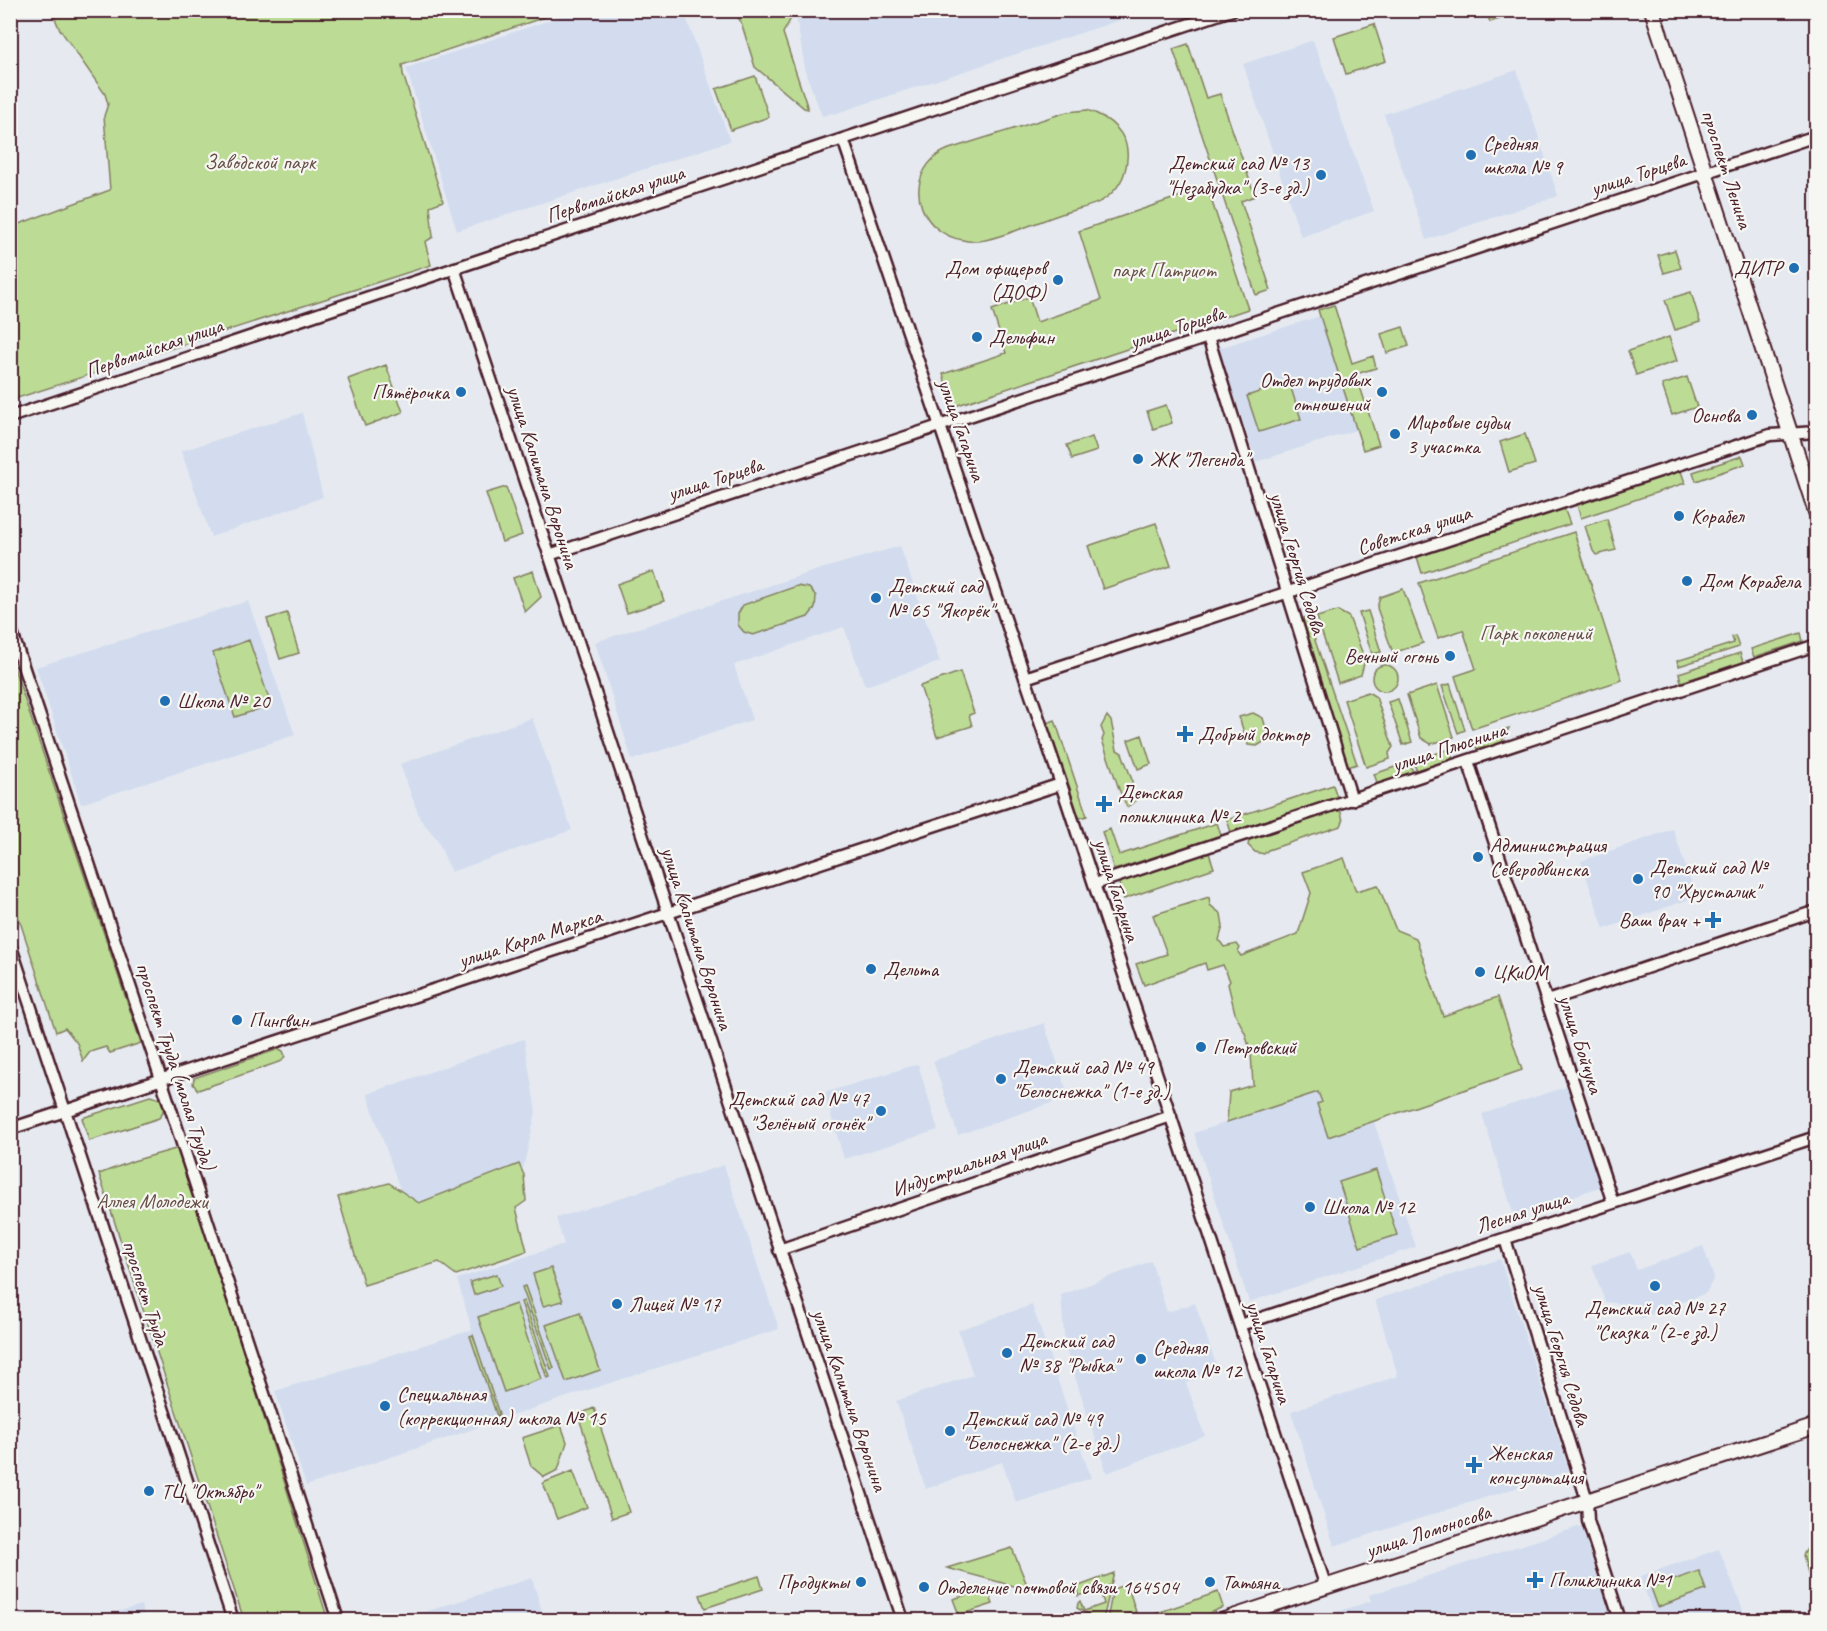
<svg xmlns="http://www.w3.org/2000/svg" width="1827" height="1631" font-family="Caveat,sans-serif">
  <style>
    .built { fill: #d2dcee }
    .green { fill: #bcdc95; stroke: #837e60; stroke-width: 1.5 }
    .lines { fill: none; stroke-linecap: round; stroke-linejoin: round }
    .minor-casing { stroke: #4a1f2b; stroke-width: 15 }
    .major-casing { stroke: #4a1f2b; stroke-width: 18 }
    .minor { stroke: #f6f6f2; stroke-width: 10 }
    .major { stroke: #f6f6f2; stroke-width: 14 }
    .poi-dot { fill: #1f6fb2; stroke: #f6f6f2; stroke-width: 2 }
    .labels { text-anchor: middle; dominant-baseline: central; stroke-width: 4.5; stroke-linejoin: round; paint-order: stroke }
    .poi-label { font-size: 21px; fill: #4a1f2b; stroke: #f6f6f2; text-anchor: start }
    .park-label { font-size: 21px; fill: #664e46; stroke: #f6f6f2 }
    .street-label { font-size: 21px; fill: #4a1f2b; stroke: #f6f6f2 }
  </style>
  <rect width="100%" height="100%" fill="#e6eaf0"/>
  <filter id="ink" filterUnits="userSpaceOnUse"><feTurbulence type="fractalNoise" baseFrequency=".0167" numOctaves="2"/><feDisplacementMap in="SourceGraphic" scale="12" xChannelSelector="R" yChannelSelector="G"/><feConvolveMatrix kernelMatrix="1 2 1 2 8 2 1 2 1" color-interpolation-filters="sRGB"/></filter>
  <g filter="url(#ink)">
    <path class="built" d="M 580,10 L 684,11 L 730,141 L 457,231 L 406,68 Z
      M 795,11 L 1148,11 L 834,114 L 833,113 L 822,116 L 806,74 Z
      M 1313,40 L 1374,211 L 1301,237 L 1243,64 Z
      M 1517,70 L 1558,196 L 1426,240 L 1384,114 Z
      M 1320,316 L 1356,430 L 1256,462 L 1219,348 Z
      M 302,413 L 323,497 L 211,537 L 181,451 Z
      M 900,546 L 940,662 L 865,686 L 844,627 L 734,665 L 752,720 L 632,760 L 595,642 L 824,568 Z
      M 248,601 L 295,735 L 81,804 L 36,667 Z
      M 532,718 L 572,830 L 451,872 L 437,839 L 420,819 L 400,764 Z
      M 1673,829 L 1696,897 L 1604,929 L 1581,861 Z
      M 1044,1023 L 1069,1097 L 958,1135 L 933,1061 Z
      M 524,1039 L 536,1112 L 523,1169 L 415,1207 L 402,1195 L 367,1094 Z
      M 918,1064 L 938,1130 L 844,1159 L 824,1093 Z
      M 1569,1086 L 1600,1187 L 1514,1216 L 1482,1114 Z
      M 1319,1092 L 1322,1102 L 1318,1104 L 1328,1137 L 1374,1122 L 1416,1247 L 1249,1302 L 1194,1133 Z
      M 724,1165 L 779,1329 L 582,1392 L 306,1486 L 275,1391 L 472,1330 L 457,1279 L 564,1244 L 556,1218 Z
      M 1703,1246 L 1714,1278 L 1706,1293 L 1640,1319 L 1635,1305 L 1605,1302 L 1592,1265 L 1630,1252 L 1637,1270 Z
      M 1500,1259 L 1569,1471 L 1334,1546 L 1291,1411 L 1398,1376 L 1375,1300 Z
      M 1151,1261 L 1167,1312 L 1195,1303 L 1218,1370 L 1186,1383 L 1205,1436 L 1107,1473 L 1065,1347 L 1061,1295 Z
      M 1032,1305 L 1091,1478 L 1016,1503 L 1002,1462 L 926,1489 L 896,1401 L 973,1375 L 958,1330 Z
      M 1581,1526 L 1612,1620 L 1311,1620 L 1371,1601 L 1369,1595 Z
      M 1719,1549 L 1747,1620 L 1641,1620 L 1640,1619 L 1653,1614 L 1640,1576 Z
      M 532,1578 L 542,1611 L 541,1620 L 399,1620 Z
      M 141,1605 L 146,1620 L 89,1620 Z"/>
    <path class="green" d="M 1486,10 L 1525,10 L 1525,11 L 1490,22 Z
      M 52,11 L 52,10 L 563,11 L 402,65 L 403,74 L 443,201 L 430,206 L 433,237 L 425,242 L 431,265 L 11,400 L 11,227 L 110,190 L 104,116 L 108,104 L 105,94 L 59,28 Z
      M 734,11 L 795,11 L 783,33 L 808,109 L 804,108 L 755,67 L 741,22 Z
      M 1374,24 L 1386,61 L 1346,74 L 1334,37 Z
      M 1188,44 L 1206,98 L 1220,94 L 1255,196 L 1241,201 L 1271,290 L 1256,295 L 1173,49 Z
      M 755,76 L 769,117 L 731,130 L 716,89 Z
      M 1087,110 C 1109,117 1130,134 1127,159 C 1126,177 1118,190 1103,200 C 1092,207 1076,209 1064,213 C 1040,221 1009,235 985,240 C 979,241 969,242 963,240 C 923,234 903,187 934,158 C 938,154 944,151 949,149 L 1067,112 Z
      M 1207,187 L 1248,309 L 952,407 L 943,374 L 1006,353 L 992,310 L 1029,297 L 1037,322 L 1101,300 L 1079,231 Z
      M 1675,250 L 1681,268 L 1664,273 L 1658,255 Z
      M 1691,292 L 1700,322 L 1675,330 L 1665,300 Z
      M 1334,305 L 1352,363 L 1373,356 L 1376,368 L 1356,374 L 1379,445 L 1363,450 L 1318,310 Z
      M 1403,327 L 1409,346 L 1387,353 L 1381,334 Z
      M 1669,337 L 1677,361 L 1636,375 L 1628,351 Z
      M 386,365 L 403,412 L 365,426 L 348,379 Z
      M 1687,377 L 1697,407 L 1672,415 L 1662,385 Z
      M 1289,382 L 1301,419 L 1259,432 L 1247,396 Z
      M 1166,405 L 1172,423 L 1153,429 L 1147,411 Z
      M 1525,434 L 1535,464 L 1509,472 L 1500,442 Z
      M 1092,437 L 1097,451 L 1072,459 L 1067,445 Z
      M 1742,456 L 1745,464 L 1696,481 L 1693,472 Z
      M 1680,468 L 1685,483 L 1581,518 L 1576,502 Z
      M 506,487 L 522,535 L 502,542 L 486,493 Z
      M 1564,508 L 1570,524 L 1422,573 L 1417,557 Z
      M 1607,519 L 1616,550 L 1596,555 L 1593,551 L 1585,526 Z
      M 1156,523 L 1171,566 L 1103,589 L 1088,546 Z
      M 1574,532 L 1622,680 L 1472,729 L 1455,676 L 1476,669 L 1463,630 L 1438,638 L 1419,583 Z
      M 533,571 L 541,597 L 525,612 L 513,578 Z
      M 654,571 L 664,601 L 627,613 L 617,584 Z
      M 797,586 L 809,588 L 816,596 L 815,608 L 808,617 L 753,635 L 744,632 L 738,625 L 738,614 L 743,605 Z
      M 1403,589 L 1423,643 L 1393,653 L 1377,608 L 1380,597 Z
      M 1338,611 L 1349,617 L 1365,660 L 1361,675 L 1338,683 L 1317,617 Z
      M 1368,611 L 1381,652 L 1372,654 L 1359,613 Z
      M 287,613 L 299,653 L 280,659 L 267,619 Z
      M 1307,617 L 1357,764 L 1348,767 L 1298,620 Z
      M 1801,633 L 1803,641 L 1754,657 L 1751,649 Z
      M 1735,636 L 1739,647 L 1679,666 L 1677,661 L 1734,643 L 1732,637 Z
      M 249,640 L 271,705 L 235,717 L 213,653 Z
      M 1740,653 L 1743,662 L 1681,682 L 1679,673 Z
      M 10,656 L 141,1043 L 110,1053 L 106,1047 L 90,1052 L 83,1061 L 77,1043 L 65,1028 L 56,1032 L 11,894 Z
      M1372 678a13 13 0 1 1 26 0a13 13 0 1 1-26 0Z
      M 960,672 L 974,713 L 969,715 L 972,726 L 937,737 L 920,686 Z
      M 1450,684 L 1465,730 L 1458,733 L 1442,686 Z
      M 1437,685 L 1454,737 L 1431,744 L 1421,738 L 1407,695 Z
      M 1368,692 L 1376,697 L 1393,747 L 1389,753 L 1390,759 L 1366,767 L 1344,700 Z
      M 1398,699 L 1412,742 L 1403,745 L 1388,702 Z
      M 1253,713 L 1263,718 L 1267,732 L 1262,743 L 1257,746 L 1248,745 L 1239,717 Z
      M 1107,716 L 1111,721 L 1117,750 L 1122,753 L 1132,780 L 1132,790 L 1136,801 L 1127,807 L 1119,789 L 1102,740 L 1104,735 L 1101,727 Z
      M 1055,720 L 1087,816 L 1077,819 L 1069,796 L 1071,791 L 1047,723 Z
      M 1509,728 L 1502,742 L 1477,750 L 1474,739 Z
      M 1142,735 L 1151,764 L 1138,769 L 1128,740 Z
      M 1450,749 L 1453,760 L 1417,772 L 1413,761 Z
      M 1410,762 L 1413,773 L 1378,785 L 1374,774 Z
      M 1333,785 L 1337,797 L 1231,832 L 1227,820 Z
      M 1333,809 L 1341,812 L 1343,821 L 1341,826 L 1268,850 L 1264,854 L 1255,852 L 1248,845 L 1250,836 Z
      M 1217,823 L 1221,835 L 1114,870 L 1102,832 L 1110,829 L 1119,855 Z
      M 1208,850 L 1214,868 L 1124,899 L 1118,881 Z
      M 1344,858 L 1356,891 L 1378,885 L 1396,930 L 1416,938 L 1443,1016 L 1498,997 L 1522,1070 L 1328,1137 L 1317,1104 L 1322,1102 L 1318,1092 L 1227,1122 L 1229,1092 L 1253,1085 L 1251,1053 L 1245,1033 L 1235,1013 L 1228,984 L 1230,981 L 1223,965 L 1207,970 L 1205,963 L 1144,985 L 1136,964 L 1167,954 L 1153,915 L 1209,897 L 1210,905 L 1221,914 L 1223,926 L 1219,940 L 1224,947 L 1237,944 L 1240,948 L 1238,952 L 1241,956 L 1298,934 L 1311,893 L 1303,872 Z
      M 279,1049 L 283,1051 L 285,1056 L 282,1061 L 198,1090 L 193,1084 L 194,1078 Z
      M 150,1096 L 161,1099 C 164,1107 165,1111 159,1118 L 89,1141 L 82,1118 Z
      M 179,1148 L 328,1620 L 244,1620 L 99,1174 L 133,1161 Z
      M 519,1164 L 524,1175 L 526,1201 L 516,1208 L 527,1251 L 456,1275 L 439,1262 L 364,1285 L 338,1197 L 389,1183 L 419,1203 Z
      M 1376,1170 L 1397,1235 L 1360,1247 L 1339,1182 Z
      M 551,1268 L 563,1301 L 543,1306 L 533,1274 Z
      M 497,1274 L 501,1286 L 474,1295 L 470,1282 Z
      M 525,1286 L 554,1368 L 551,1369 L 522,1287 Z
      M 524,1301 L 550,1377 L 547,1378 L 521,1302 Z
      M 516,1304 L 541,1379 L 504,1392 L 478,1317 Z
      M 580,1313 L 600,1370 L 566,1382 L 546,1325 Z
      M 473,1335 L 499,1414 L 497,1416 L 470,1336 Z
      M 594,1408 L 629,1512 L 612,1518 L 578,1415 Z
      M 561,1425 L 567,1442 L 558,1470 L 544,1477 L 531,1466 L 522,1438 Z
      M 573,1471 L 587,1507 L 557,1519 L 543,1483 Z
      M 1816,1544 L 1816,1582 L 1810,1580 L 1803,1555 L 1808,1547 Z
      M 1012,1548 L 1029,1590 L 947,1568 Z
      M 1699,1571 L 1706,1590 L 1658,1607 L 1651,1588 Z
      M 1114,1573 L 1111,1585 L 1078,1596 L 1079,1586 Z
      M 759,1576 L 763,1589 L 705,1608 L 700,1595 Z
      M 1127,1584 L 1136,1612 L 1107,1620 L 1113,1589 Z
      M 987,1589 L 993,1604 L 959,1615 L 953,1599 Z
      M 1110,1590 L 1103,1620 L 1098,1620 L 1077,1608 L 1078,1603 L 1080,1601 L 1084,1611 L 1104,1604 L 1101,1594 Z
      M 1218,1592 L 1223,1607 L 1194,1620 L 1147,1620 L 1146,1617 Z"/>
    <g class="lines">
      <g class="minor-casing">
        <path id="minor" d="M 843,139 L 1061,784 L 1326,1587
          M 454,268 L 903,1620
          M 1208,337 L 1352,800
          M 10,417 L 653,202 L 1232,10
          M 549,555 L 1816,136
          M 10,627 L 161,1079 L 338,1620
          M 1025,678 L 1770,435 L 1816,432
          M 1468,761 L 1613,1203
          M 1095,884 L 1816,645
          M 10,944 L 233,1620
          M 1547,1001 L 1816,911
          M 10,1129 L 1061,784
          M 1505,1239 L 1587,1500 L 1588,1521 L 1620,1620
          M 779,1250 L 1171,1116
          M 1240,1325 L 1816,1137"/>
      </g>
      <g class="major-casing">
        <path id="major" d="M 1652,10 L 1816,512
          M 1224,1620 L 1816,1426"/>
      </g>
      <use href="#minor" class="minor"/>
      <use href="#major" class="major"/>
    </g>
  </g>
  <g class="poi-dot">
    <circle cx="1471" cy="155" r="6"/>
    <circle cx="1321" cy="175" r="6"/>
    <circle cx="1794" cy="268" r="6"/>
    <circle cx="1058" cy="280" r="6"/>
    <circle cx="977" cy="337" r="6"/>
    <circle cx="461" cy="392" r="6"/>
    <circle cx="1382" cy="392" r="6"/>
    <circle cx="1752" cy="415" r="6"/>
    <circle cx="1395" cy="434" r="6"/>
    <circle cx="1138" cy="459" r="6"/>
    <circle cx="1679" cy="516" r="6"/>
    <circle cx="1687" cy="581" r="6"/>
    <circle cx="876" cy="598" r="6"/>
    <circle cx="1450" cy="656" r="6"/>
    <circle cx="165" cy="701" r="6"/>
    <path d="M1182 725h6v6h6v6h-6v6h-6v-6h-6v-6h6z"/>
    <path d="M1101 795h6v6h6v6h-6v6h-6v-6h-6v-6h6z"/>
    <circle cx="1478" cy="857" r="6"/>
    <circle cx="1638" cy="879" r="6"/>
    <path d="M1710 911h6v6h6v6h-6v6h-6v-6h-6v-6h6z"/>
    <circle cx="871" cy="969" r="6"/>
    <circle cx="1480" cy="972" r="6"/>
    <circle cx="237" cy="1020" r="6"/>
    <circle cx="1201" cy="1047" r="6"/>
    <circle cx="1001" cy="1079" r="6"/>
    <circle cx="881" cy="1111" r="6"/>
    <circle cx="1310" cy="1207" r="6"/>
    <circle cx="1655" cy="1286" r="6"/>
    <circle cx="617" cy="1304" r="6"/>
    <circle cx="1007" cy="1353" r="6"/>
    <circle cx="1141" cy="1359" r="6"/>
    <circle cx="385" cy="1406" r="6"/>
    <circle cx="950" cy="1431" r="6"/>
    <path d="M1471 1456h6v6h6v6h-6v6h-6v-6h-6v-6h6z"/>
    <circle cx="149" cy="1491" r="6"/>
    <path d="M1532 1571h6v6h6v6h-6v6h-6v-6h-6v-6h6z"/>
    <circle cx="861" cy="1582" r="6"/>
    <circle cx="1210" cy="1582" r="6"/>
    <circle cx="924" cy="1587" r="6"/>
  </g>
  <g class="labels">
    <g class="poi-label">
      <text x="1483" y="143">Средняя<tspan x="1483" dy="24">школа № 9</tspan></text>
      <text x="1309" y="163" text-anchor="end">Детский сад № 13<tspan x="1309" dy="24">"Незабудка" (3-е зд.)</tspan></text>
      <text x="1046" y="268" text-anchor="end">Дом офицеров<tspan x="1046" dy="24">(ДОФ)</tspan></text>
      <text x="1782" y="268" text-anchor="end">ДИТР</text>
      <text x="989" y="337">Дельфин</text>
      <text x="1370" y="380" text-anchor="end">Отдел трудовых<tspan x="1370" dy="24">отношений</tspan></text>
      <text x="449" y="392" text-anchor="end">Пятёрочка</text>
      <text x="1740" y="415" text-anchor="end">Основа</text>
      <text x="1407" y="422">Мировые судьи<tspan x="1407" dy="24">3 участка</tspan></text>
      <text x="1150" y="459">ЖК "Легенда"</text>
      <text x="1691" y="516">Корабел</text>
      <text x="1699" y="581">Дом Корабела</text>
      <text x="888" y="586">Детский сад<tspan x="888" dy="24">№ 65 "Якорёк"</tspan></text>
      <text x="1438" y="656" text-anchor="end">Вечный огонь</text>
      <text x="177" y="701">Школа № 20</text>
      <text x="1198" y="734">Добрый доктор</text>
      <text x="1118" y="792">Детская<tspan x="1118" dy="24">поликлиника № 2</tspan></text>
      <text x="1490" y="845">Администрация<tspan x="1490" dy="24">Северодвинска</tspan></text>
      <text x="1650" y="867">Детский сад №<tspan x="1650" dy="24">90 "Хрусталик"</tspan></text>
      <text x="1700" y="920" text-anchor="end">Ваш врач +</text>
      <text x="883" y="969">Дельта</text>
      <text x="1492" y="972">ЦКиОМ</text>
      <text x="249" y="1020">Пингвин</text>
      <text x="1213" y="1047">Петровский</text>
      <text x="1013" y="1067">Детский сад № 49<tspan x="1013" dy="24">"Белоснежка" (1-е зд.)</tspan></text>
      <text x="869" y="1099" text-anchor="end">Детский сад № 47<tspan x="869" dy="24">"Зелёный огонёк"</tspan></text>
      <text x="1322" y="1207">Школа № 12</text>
      <text x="629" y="1304">Лицей № 17</text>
      <text x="1655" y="1308" text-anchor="middle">Детский сад № 27<tspan x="1655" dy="24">"Сказка" (2-е зд.)</tspan></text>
      <text x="1019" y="1341">Детский сад<tspan x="1019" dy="24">№ 38 "Рыбка"</tspan></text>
      <text x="1153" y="1347">Средняя<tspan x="1153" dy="24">школа № 12</tspan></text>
      <text x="397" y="1394">Специальная<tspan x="397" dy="24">(коррекционная) школа № 15</tspan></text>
      <text x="962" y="1419">Детский сад № 49<tspan x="962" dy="24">"Белоснежка" (2-е зд.)</tspan></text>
      <text x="1488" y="1453">Женская<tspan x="1488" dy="24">консультация</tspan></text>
      <text x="161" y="1491">ТЦ "Октябрь"</text>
      <text x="1549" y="1580">Поликлиника №1</text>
      <text x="849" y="1582" text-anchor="end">Продукты</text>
      <text x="1222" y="1582">Татьяна</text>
      <text x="936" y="1587">Отделение почтовой связи 164504</text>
    </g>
    <g class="park-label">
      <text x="260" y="162">Заводской парк</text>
      <text x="1164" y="270">парк Патриот</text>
      <text x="1536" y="633">Парк поколений</text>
      <text x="152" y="1201">Аллея Молодежи</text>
    </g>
    <g class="street-label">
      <text transform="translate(1727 169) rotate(72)">проспект Ленина</text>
      <text transform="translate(1638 174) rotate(-18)">улица Торцева</text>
      <text transform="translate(615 194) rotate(-18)">Первомайская улица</text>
      <text transform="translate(1177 327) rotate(-18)">улица Торцева</text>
      <text transform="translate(154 348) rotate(-19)">Первомайская улица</text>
      <text transform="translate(962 430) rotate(71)">улица Гагарина</text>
      <text transform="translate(543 477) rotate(72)">улица Капитана Воронина</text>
      <text transform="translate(715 479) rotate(-18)">улица Торцева</text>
      <text transform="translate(1414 530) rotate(-18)">Советская улица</text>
      <text transform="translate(1298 563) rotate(73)">улица Георгия Седова</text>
      <text transform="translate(1449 747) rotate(-18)">улица Плюснина</text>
      <text transform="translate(1117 890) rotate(72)">улица Гагарина</text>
      <text transform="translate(530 938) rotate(-18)">улица Карла Маркса</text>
      <text transform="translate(697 938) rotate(72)">улица Капитана Воронина</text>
      <text transform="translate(1581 1044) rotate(72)">улица Бойчука</text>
      <text transform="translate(176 1066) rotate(72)">проспект Труда (малая Труда)</text>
      <text transform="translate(969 1164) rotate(-19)">Индустриальная улица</text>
      <text transform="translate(1522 1212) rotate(-18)">Лесная улица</text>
      <text transform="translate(146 1293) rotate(72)">проспект Труда</text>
      <text transform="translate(1269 1352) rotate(72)">улица Гагарина</text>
      <text transform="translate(1562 1355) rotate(73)">улица Георгия Седова</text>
      <text transform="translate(850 1400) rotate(71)">улица Капитана Воронина</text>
      <text transform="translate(1428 1531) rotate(-18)">улица Ломоносова</text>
    </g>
  </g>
  <rect width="1827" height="1631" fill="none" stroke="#f6f6f2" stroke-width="36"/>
  <rect x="18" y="18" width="1791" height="1595" fill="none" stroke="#4a1f2b" stroke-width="2" filter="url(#ink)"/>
</svg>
